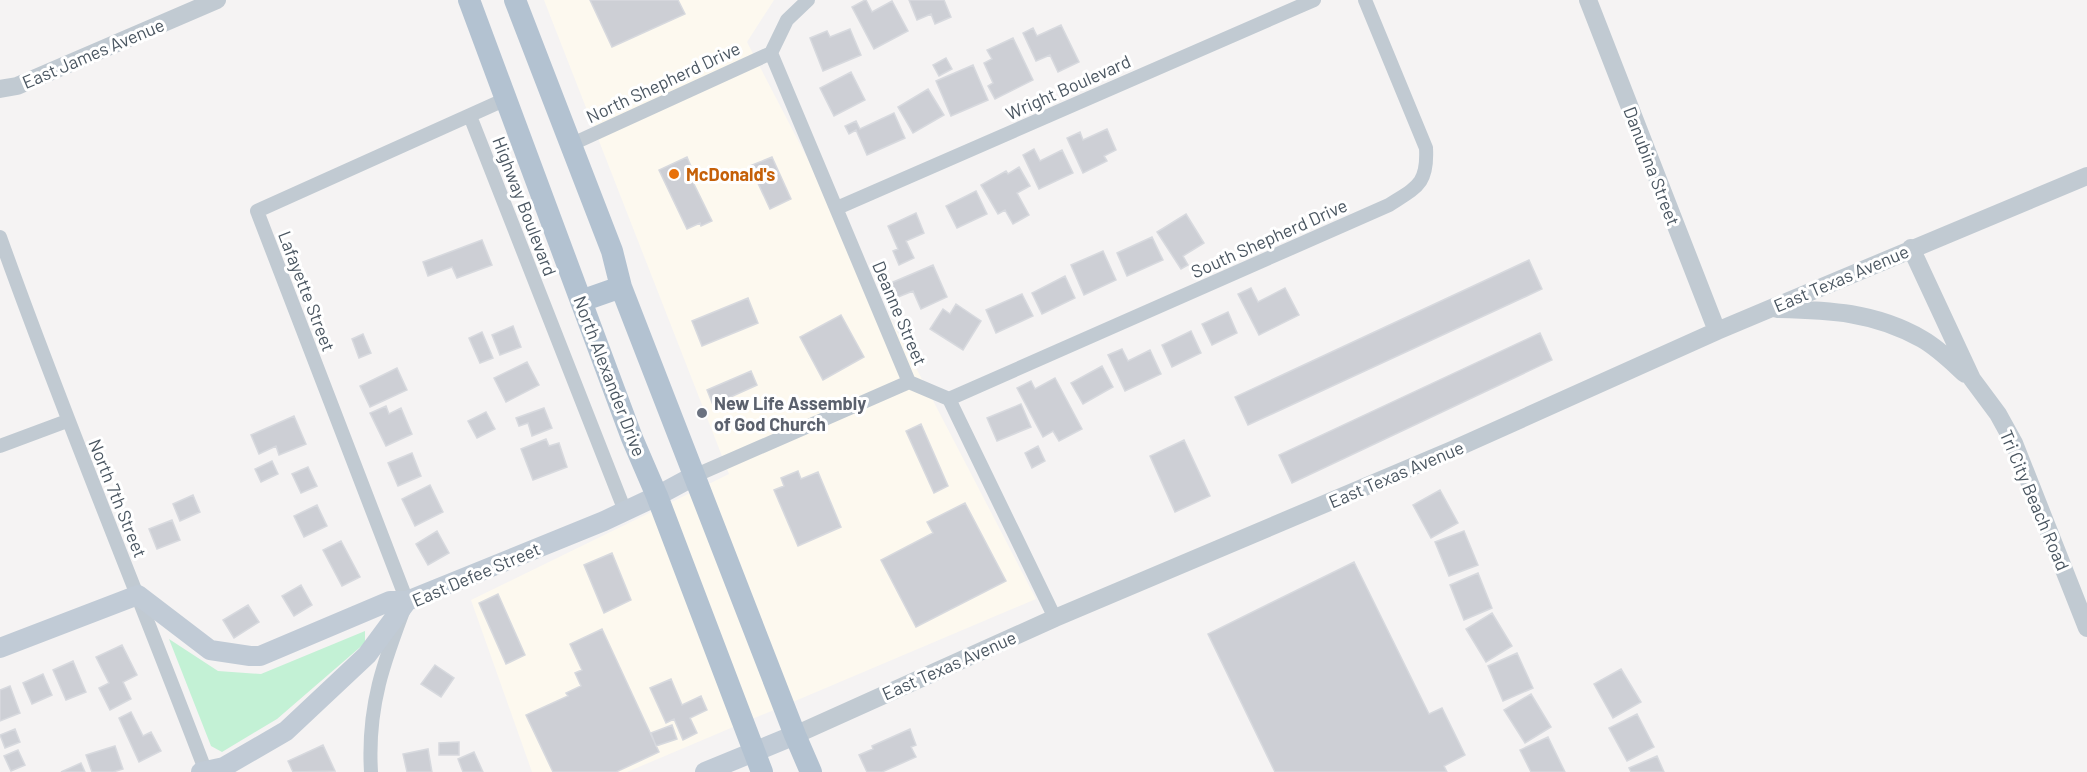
<svg xmlns="http://www.w3.org/2000/svg" width="2087" height="772" font-family="Barlow,sans-serif">
  <style>
    .commercial { fill: #fdf9ef }
    .green { fill: #c3f1d5 }
    .building { fill: #cdcfd5; stroke: #d7d9de; stroke-width: 1.5 }
    .lines { fill: none; stroke-linecap: round; stroke-linejoin: round }
    .minor { stroke: #c1cad2; stroke-width: 14 }
    .tertiary { stroke: #c1cad2; stroke-width: 18 }
    .secondary { stroke: #c1cbd6; stroke-width: 20 }
    .primary { stroke: #b3c2d1; stroke-width: 22 }
    .food-dot { fill: #e8710a; stroke: #fff; stroke-width: 2 }
    .worship-dot { fill: #6b7280; stroke: #fff; stroke-width: 2 }
    .labels { text-anchor: middle; dominant-baseline: central; stroke-width: 6; stroke-linejoin: round; paint-order: stroke }
    .street-label { font-size: 18px; fill: #4a5661; stroke: #fff }
    .food-label { font-size: 18px; font-weight: bold; fill: #c56008; stroke: #fff; text-anchor: start }
    .worship-label { font-size: 18px; font-weight: bold; fill: #5b616d; stroke: #fff; text-anchor: start }
  </style>
  <rect width="100%" height="100%" fill="#f5f3f3"/>
  <path class="commercial" d="M 544,0 L 774,0 L 747,42 L 1036,599 L 627,772 L 532,772 L 471,600 L 729,474 Z"/>
  <path class="green" d="M 365,631 L 365,643 L 277,719 L 222,752 L 211,746 L 169,639 L 218,671 L 261,674 Z"/>
  <path class="building" d="M 590,0 L 678,0 L 685,14 L 612,47 Z
    M 865,0 L 866,0 L 872,12 L 892,1 L 908,31 L 874,49 L 852,7 Z
    M 909,0 L 944,0 L 951,17 L 935,24 L 931,14 L 917,20 Z
    M 1061,25 L 1079,62 L 1058,72 L 1050,55 L 1036,61 L 1023,33 L 1033,28 L 1037,36 Z
    M 850,29 L 861,55 L 823,71 L 810,38 L 827,31 L 830,37 Z
    M 1013,38 L 1033,80 L 995,99 L 988,86 L 993,83 L 984,63 L 992,59 L 987,50 Z
    M 946,58 L 952,69 L 939,76 L 933,65 Z
    M 973,65 L 988,100 L 951,116 L 936,81 Z
    M 851,72 L 865,100 L 834,116 L 820,88 Z
    M 928,89 L 944,115 L 913,133 L 898,107 Z
    M 894,113 L 905,138 L 867,155 L 856,130 L 849,134 L 845,126 L 856,121 L 860,129 Z
    M 1107,129 L 1116,150 L 1104,156 L 1107,161 L 1083,173 L 1067,138 L 1080,132 L 1083,140 Z
    M 1034,149 L 1040,161 L 1062,150 L 1073,173 L 1039,189 L 1023,155 Z
    M 687,157 L 696,178 L 692,180 L 712,221 L 701,226 L 700,223 L 687,229 L 659,170 Z
    M 772,157 L 791,199 L 770,209 L 750,166 Z
    M 1019,167 L 1030,186 L 1017,193 L 1029,215 L 1013,224 L 1005,210 L 998,214 L 981,185 L 1006,171 L 1008,174 Z
    M 976,191 L 987,214 L 957,228 L 946,206 Z
    M 916,213 L 924,233 L 906,241 L 914,258 L 899,265 L 893,251 L 898,249 L 888,226 Z
    M 1186,214 L 1204,243 L 1183,256 L 1188,265 L 1181,269 L 1157,232 Z
    M 1152,237 L 1163,260 L 1127,276 L 1117,253 Z
    M 482,240 L 492,265 L 457,278 L 452,267 L 428,276 L 423,262 Z
    M 1103,251 L 1116,280 L 1084,295 L 1071,265 Z
    M 1529,260 L 1542,289 L 1248,425 L 1235,397 Z
    M 933,265 L 947,297 L 921,309 L 913,291 L 898,297 L 891,283 Z
    M 1065,276 L 1075,298 L 1042,314 L 1032,293 Z
    M 1251,288 L 1258,302 L 1285,288 L 1299,315 L 1259,335 L 1238,294 Z
    M 1022,294 L 1033,316 L 996,333 L 986,310 Z
    M 748,298 L 758,323 L 702,346 L 692,321 Z
    M 956,304 L 981,321 L 963,350 L 930,329 L 943,309 L 950,314 Z
    M 1228,312 L 1237,333 L 1212,345 L 1202,324 Z
    M 841,315 L 864,357 L 823,380 L 800,337 Z
    M 513,326 L 521,347 L 500,355 L 492,335 Z
    M 1191,331 L 1201,353 L 1172,367 L 1162,345 Z
    M 482,332 L 493,358 L 480,363 L 469,338 Z
    M 1540,333 L 1552,360 L 1292,483 L 1279,455 Z
    M 363,334 L 371,353 L 359,358 L 352,339 Z
    M 1122,349 L 1128,361 L 1150,350 L 1161,374 L 1125,391 L 1108,355 Z
    M 527,362 L 539,385 L 506,402 L 494,378 Z
    M 1102,366 L 1113,387 L 1083,404 L 1071,383 Z
    M 397,368 L 407,390 L 370,407 L 360,386 Z
    M 751,371 L 757,385 L 713,405 L 707,390 Z
    M 1055,378 L 1082,429 L 1059,441 L 1053,431 L 1043,437 L 1017,388 L 1031,381 L 1035,389 Z
    M 1021,404 L 1031,427 L 997,441 L 987,418 Z
    M 386,406 L 389,414 L 401,408 L 412,434 L 386,446 L 370,413 Z
    M 544,408 L 552,428 L 532,436 L 528,423 L 519,426 L 516,418 Z
    M 486,412 L 495,429 L 477,438 L 468,421 Z
    M 294,416 L 306,444 L 279,455 L 276,446 L 259,454 L 251,435 Z
    M 921,424 L 948,486 L 934,493 L 906,431 Z
    M 546,439 L 549,446 L 559,443 L 567,467 L 533,480 L 521,449 Z
    M 1184,440 L 1210,496 L 1175,512 L 1150,456 Z
    M 1038,446 L 1045,461 L 1032,468 L 1025,453 Z
    M 412,453 L 421,476 L 398,486 L 388,463 Z
    M 272,461 L 278,474 L 261,482 L 255,469 Z
    M 308,467 L 317,486 L 301,493 L 292,474 Z
    M 798,471 L 801,479 L 818,472 L 841,527 L 798,546 L 774,490 L 784,486 L 781,478 Z
    M 430,485 L 443,512 L 415,526 L 402,499 Z
    M 1440,490 L 1458,523 L 1431,538 L 1413,505 Z
    M 193,495 L 200,512 L 180,521 L 173,504 Z
    M 965,503 L 1006,581 L 916,627 L 881,560 L 933,533 L 927,522 Z
    M 317,505 L 327,526 L 304,537 L 294,516 Z
    M 172,520 L 180,540 L 157,549 L 149,529 Z
    M 437,531 L 449,553 L 428,565 L 416,544 Z
    M 1464,531 L 1478,565 L 1449,576 L 1435,542 Z
    M 341,541 L 360,577 L 342,586 L 323,550 Z
    M 612,553 L 631,600 L 604,613 L 584,565 Z
    M 1354,562 L 1429,714 L 1442,708 L 1465,755 L 1444,766 L 1447,772 L 1275,772 L 1208,634 Z
    M 1478,573 L 1492,608 L 1464,620 L 1450,585 Z
    M 301,585 L 312,605 L 294,616 L 282,596 Z
    M 498,594 L 525,655 L 506,664 L 479,603 Z
    M 248,605 L 259,622 L 234,638 L 223,620 Z
    M 1492,613 L 1512,646 L 1486,662 L 1466,629 Z
    M 602,629 L 659,752 L 616,772 L 553,772 L 526,715 L 568,696 L 566,693 L 581,686 L 575,673 L 582,670 L 570,644 Z
    M 122,645 L 137,675 L 123,682 L 131,699 L 110,710 L 99,688 L 109,683 L 96,657 Z
    M 1517,653 L 1533,688 L 1503,701 L 1488,666 Z
    M 73,661 L 86,692 L 66,700 L 53,670 Z
    M 435,665 L 454,678 L 441,697 L 421,684 Z
    M 1621,669 L 1641,702 L 1613,718 L 1594,684 Z
    M 43,674 L 52,695 L 32,704 L 23,683 Z
    M 671,679 L 682,705 L 701,696 L 707,710 L 690,718 L 697,733 L 683,740 L 674,719 L 666,723 L 650,688 Z
    M 10,686 L 20,713 L 0,721 L 0,690 Z
    M 1531,694 L 1551,727 L 1525,743 L 1504,710 Z
    M 131,712 L 143,736 L 151,732 L 161,751 L 139,762 L 119,718 Z
    M 1637,714 L 1654,747 L 1627,761 L 1609,728 Z
    M 672,725 L 677,739 L 656,746 L 651,733 Z
    M 15,729 L 20,742 L 5,748 L 0,735 Z
    M 910,729 L 916,745 L 911,747 L 916,757 L 882,772 L 867,772 L 859,755 L 873,749 L 872,746 Z
    M 1548,737 L 1565,772 L 1531,772 L 1520,750 Z
    M 459,742 L 459,755 L 439,755 L 439,743 Z
    M 323,745 L 335,771 L 293,772 L 288,761 Z
    M 115,746 L 123,769 L 113,772 L 92,772 L 86,755 Z
    M 428,749 L 432,772 L 407,772 L 403,754 Z
    M 18,750 L 25,765 L 11,771 L 4,756 Z
    M 474,752 L 483,772 L 463,772 L 458,759 Z
    M 1657,756 L 1664,772 L 1631,772 L 1629,768 Z
    M 81,763 L 85,772 L 61,772 Z"/>
  <g class="lines">
    <path class="minor" d="M 808,0 L 787,20 L 771,53 L 909,382 L 949,399 L 1055,618
      M 470,116 L 625,511
      M 570,145 L 771,53
      M 837,208 L 1314,0
      M 0,237 C 64,417 138,593 206,772
      M 949,399 L 1389,205 C 1417,187 1428,184 1426,148 L 1365,0
      M 0,446 L 67,421
      M 694,476 L 909,382
      M 371,772 C 367,706 384,661 407,601 L 257,211 L 506,99"/>
    <path class="tertiary" d="M 1588,0 L 1717,331
      M 0,89 L 17,86 L 217,0
      M 1911,248 L 1972,379 L 1998,414 L 2014,443 L 2087,628
      M 1777,309 C 1829,310 1875,312 1922,339 C 1938,348 1952,362 1965,374
      M 795,735 L 1055,618 L 1452,450 L 1717,331 L 2087,176"/>
    <path class="secondary" d="M 0,648 L 138,595 L 210,650 L 250,656 L 260,656 L 390,601 L 407,601
      M 201,772 L 224,767 L 286,731 L 367,655 L 407,601 L 604,521 L 657,496 L 694,476
      M 705,772 L 795,735"/>
    <path class="primary" d="M 469,0 L 632,438 L 657,496 L 762,772
      M 515,0 L 612,251 L 621,287 L 795,735 L 811,772
      M 581,301 L 621,287"/>
  </g>
  <circle class="food-dot" cx="674" cy="174" r="6"/>
  <circle class="worship-dot" cx="702" cy="413" r="6"/>
  <g class="labels">
    <g class="street-label">
      <text transform="translate(93 53) rotate(-23)">East James Avenue</text>
      <text transform="translate(663 82) rotate(-25)">North Shepherd Drive</text>
      <text transform="translate(1068 87) rotate(-24)">Wright Boulevard</text>
      <text transform="translate(1652 166) rotate(69)">Danubina Street</text>
      <text transform="translate(525 206) rotate(69)">Highway Boulevard</text>
      <text transform="translate(1269 238) rotate(-24)">South Shepherd Drive</text>
      <text transform="translate(1841 278) rotate(-23)">East Texas Avenue</text>
      <text transform="translate(307 291) rotate(69)">Lafayette Street</text>
      <text transform="translate(900 313) rotate(67)">Deanne Street</text>
      <text transform="translate(610 376) rotate(69)">North Alexander Drive</text>
      <text transform="translate(1396 474) rotate(-23)">East Texas Avenue</text>
      <text transform="translate(118 498) rotate(68)">North 7th Street</text>
      <text transform="translate(2035 500) rotate(67)">Tri City Beach Road</text>
      <text transform="translate(476 574) rotate(-23)">East Defee Street</text>
      <text transform="translate(949 665) rotate(-24)">East Texas Avenue</text>
    </g>
    <g class="food-label">
      <text x="686" y="174">McDonald's</text>
    </g>
    <g class="worship-label">
      <text x="714" y="403">New Life Assembly<tspan x="714" dy="21">of God Church</tspan></text>
    </g>
  </g>
</svg>
